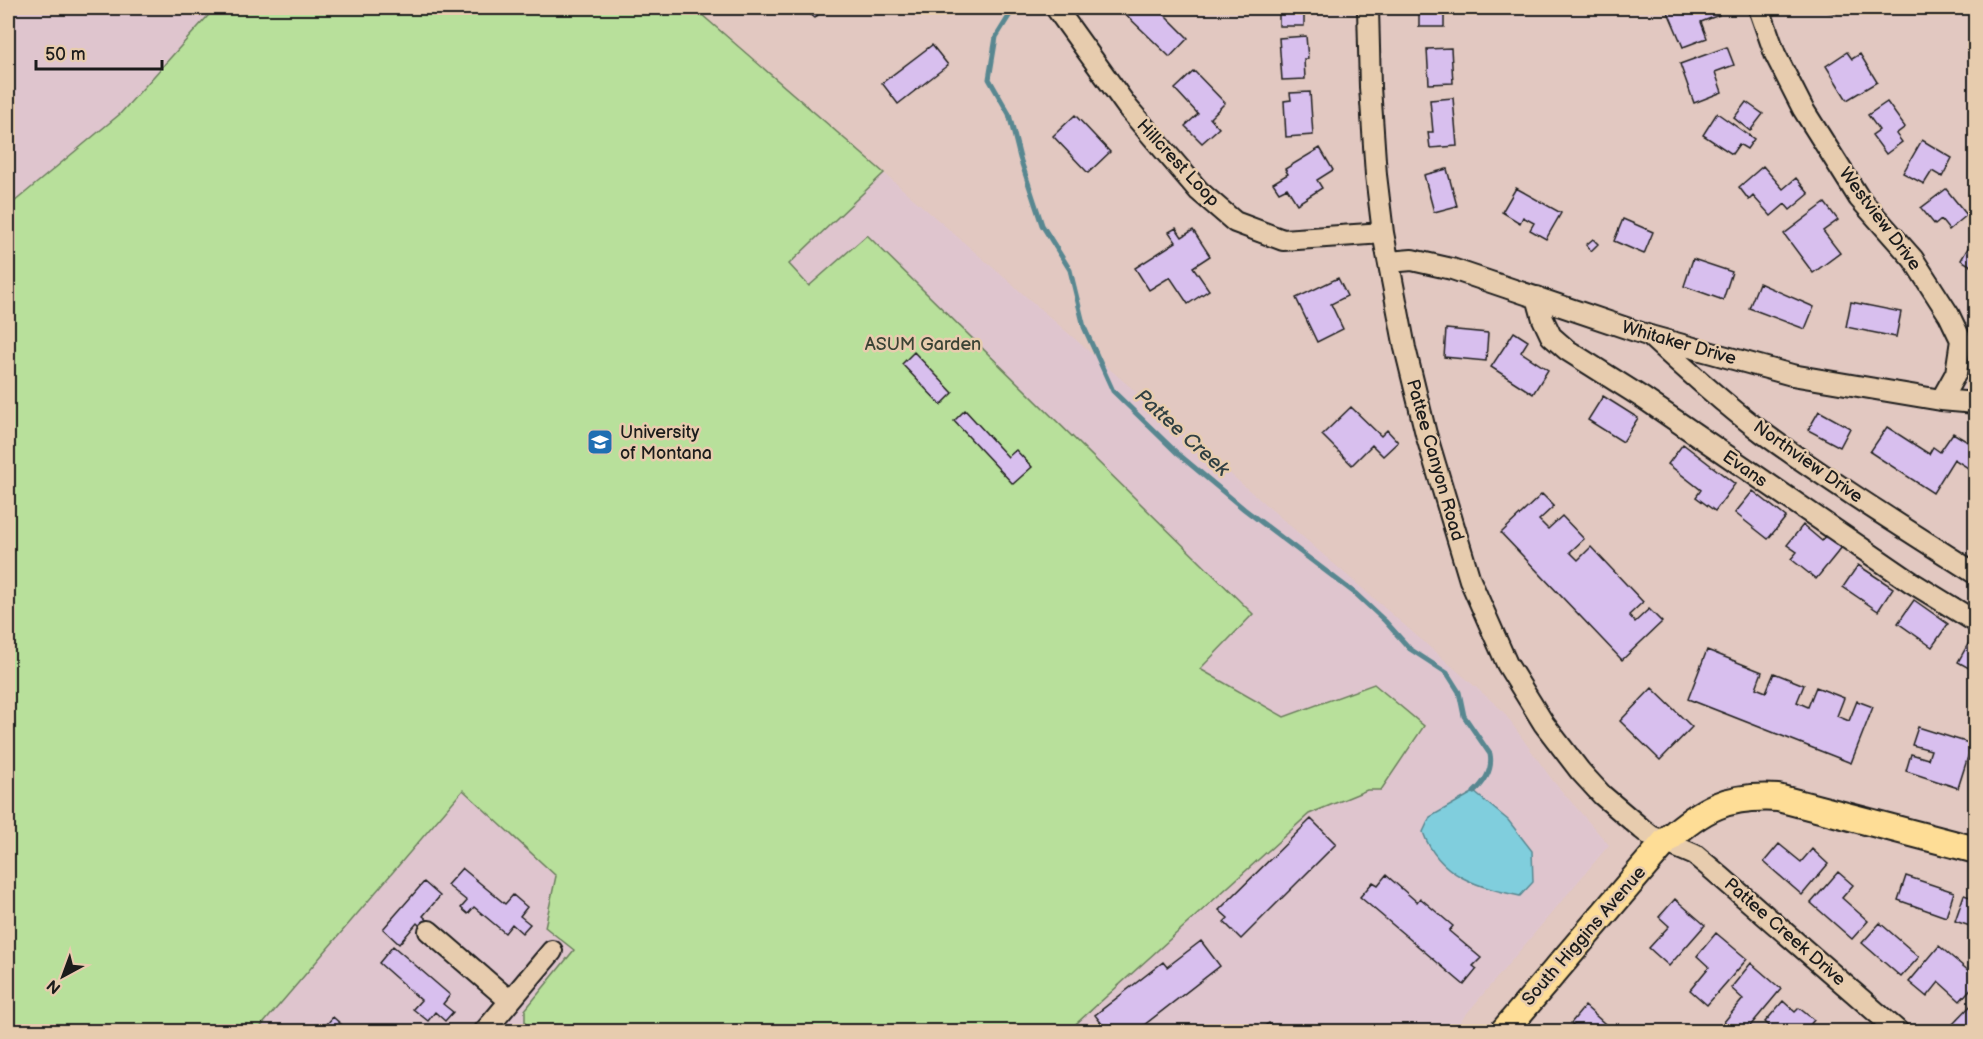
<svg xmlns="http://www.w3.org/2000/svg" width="1983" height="1039" font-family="'Balsamiq Sans',sans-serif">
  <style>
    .built { fill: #dfc5ce }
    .green { fill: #b8e09b; stroke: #6a7e5c; stroke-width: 1.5 }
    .water { fill: #80cedd; stroke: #588790; stroke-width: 1.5 }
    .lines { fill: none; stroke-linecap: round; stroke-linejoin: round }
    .stream { stroke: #588790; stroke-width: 5 }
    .building { fill: #d8bfee; stroke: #1c1c1c; stroke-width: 1.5 }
    .minor-casing { stroke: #1c1c1c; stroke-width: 24 }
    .major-casing { stroke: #1c1c1c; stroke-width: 30 }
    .minor { stroke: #e7ccae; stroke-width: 20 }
    .major { stroke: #fedd96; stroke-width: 26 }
    .labels { text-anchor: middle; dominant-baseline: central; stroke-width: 5; stroke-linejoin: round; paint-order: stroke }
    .street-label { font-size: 18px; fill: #1c1c1c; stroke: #e7ccae }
    .park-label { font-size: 18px; fill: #3b4335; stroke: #e7ccae }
    .poi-label { font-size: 18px; fill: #1c1c1c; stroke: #e7ccae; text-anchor: start }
    .water-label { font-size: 20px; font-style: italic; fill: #304043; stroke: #e7ccae }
  </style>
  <rect width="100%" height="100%" fill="#e2c8c1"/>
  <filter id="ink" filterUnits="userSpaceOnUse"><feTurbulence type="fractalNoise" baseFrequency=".0167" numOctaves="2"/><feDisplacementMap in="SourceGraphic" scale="12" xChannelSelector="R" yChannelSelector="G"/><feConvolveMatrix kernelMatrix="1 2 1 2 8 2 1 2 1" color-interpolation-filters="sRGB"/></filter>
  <g filter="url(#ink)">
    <path class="built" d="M 8,8 L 694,8 L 1502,710 L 1553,781 L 1609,845 L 1452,1031 L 8,1031 Z"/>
    <path class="green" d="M 215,8 L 694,8 L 884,173 L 789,264 L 809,286 L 867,235 L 1253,614 L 1200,669 L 1284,717 L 1374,684 L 1424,726 L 1381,790 L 1367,790 L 1309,814 L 1068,1031 L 525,1031 L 525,1010 L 574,950 L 545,927 L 556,876 L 463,790 L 257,1031 L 8,1031 L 8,207 L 120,114 Z"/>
    <path class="water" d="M 1474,792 L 1508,820 L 1532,851 L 1533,882 L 1520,896 C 1479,887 1439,877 1423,832 L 1430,817 Z"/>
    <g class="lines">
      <path class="stream" d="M 1014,8 L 996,37 L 989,79 L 1009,114 L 1020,158 L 1042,225 L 1070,270 L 1084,327 L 1113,391 L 1177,453 L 1244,509 L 1356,594 L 1385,621 L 1410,649 L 1447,673 L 1459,692 L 1464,716 L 1490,754 C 1493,769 1485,782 1474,792"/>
    </g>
    <path class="building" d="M 802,8 L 824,8 L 815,18 Z
      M 1119,8 L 1168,8 L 1163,13 L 1188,38 L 1170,57 Z
      M 1279,8 L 1304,8 L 1304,26 L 1279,26 Z
      M 1419,8 L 1444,8 L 1444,27 L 1419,27 Z
      M 1679,8 L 1716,8 L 1719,15 L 1701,22 L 1707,38 L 1683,47 L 1668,12 Z
      M 1813,8 L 1836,8 L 1835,13 Z
      M 1306,36 L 1308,59 L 1304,59 L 1305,79 L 1282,80 L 1279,38 Z
      M 932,45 L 948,65 L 898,104 L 882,83 Z
      M 1727,47 L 1734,65 L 1715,72 L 1722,92 L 1694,103 L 1680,64 Z
      M 1451,48 L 1453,83 L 1429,84 L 1427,49 Z
      M 1847,52 L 1852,59 L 1860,54 L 1877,82 L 1847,100 L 1826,66 Z
      M 1194,71 L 1225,103 L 1210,118 L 1219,128 L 1202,143 L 1185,126 L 1198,114 L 1175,89 Z
      M 1310,92 L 1313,135 L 1286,137 L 1284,101 L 1291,100 L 1290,93 Z
      M 1453,98 L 1457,146 L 1430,148 L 1428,132 L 1433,132 L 1430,100 Z
      M 1746,102 L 1763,114 L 1750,131 L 1734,118 Z
      M 1887,102 L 1905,127 L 1896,134 L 1902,142 L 1886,154 L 1872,135 L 1879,130 L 1868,115 Z
      M 1717,113 L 1754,139 L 1747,149 L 1739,144 L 1732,154 L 1703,135 Z
      M 1075,115 L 1110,152 L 1088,173 L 1053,136 Z
      M 1922,140 L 1952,158 L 1942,177 L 1932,171 L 1924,184 L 1903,173 Z
      M 1320,148 L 1333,170 L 1317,180 L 1322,188 L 1297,204 L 1287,188 L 1279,192 L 1273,183 L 1288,174 L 1285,169 Z
      M 1763,166 L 1783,189 L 1796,178 L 1809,194 L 1790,210 L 1785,204 L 1771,216 L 1753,196 L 1749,200 L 1739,187 Z
      M 1447,169 L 1457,206 L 1434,212 L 1424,175 Z
      M 1516,188 L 1561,213 L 1546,239 L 1530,230 L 1534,223 L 1523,217 L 1520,223 L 1502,212 Z
      M 1946,189 L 1967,215 L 1949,230 L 1941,220 L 1935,225 L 1921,208 Z
      M 1825,203 L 1838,220 L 1823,231 L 1840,253 L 1813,273 L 1784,234 Z
      M 1623,219 L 1653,232 L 1644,254 L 1614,241 Z
      M 1176,228 L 1182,237 L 1193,230 L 1210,256 L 1193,267 L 1209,290 L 1188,304 L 1170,277 L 1149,290 L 1135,268 L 1176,242 L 1169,232 Z
      M 1975,236 L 1976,237 L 1976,269 L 1961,260 Z
      M 1593,239 L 1598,244 L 1591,251 L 1586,245 Z
      M 1693,259 L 1732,272 L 1723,300 L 1684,286 Z
      M 1338,278 L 1347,296 L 1331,304 L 1343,329 L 1317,342 L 1296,298 Z
      M 1759,283 L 1814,307 L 1805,329 L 1749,308 Z
      M 1851,302 L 1901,312 L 1896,337 L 1846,327 Z
      M 1446,329 L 1488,333 L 1486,361 L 1444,357 Z
      M 1514,332 L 1528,341 L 1521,352 L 1548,370 L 1533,394 L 1491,367 Z
      M 914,352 L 953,393 L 941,405 L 902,364 Z
      M 1603,396 L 1638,418 L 1623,442 L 1588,420 Z
      M 1351,407 L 1381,436 L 1387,430 L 1398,442 L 1383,456 L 1372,445 L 1352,465 L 1322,435 Z
      M 965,410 L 1008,457 L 1016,450 L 1032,467 L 1013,484 L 954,421 Z
      M 1819,411 L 1850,428 L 1840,447 L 1808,430 Z
      M 1887,427 L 1929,454 L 1933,447 L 1940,452 L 1953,433 L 1976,447 L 1976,473 L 1954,459 L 1933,493 L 1870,452 Z
      M 1683,444 L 1735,484 L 1715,511 L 1696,497 L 1701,490 L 1668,464 Z
      M 1753,491 L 1786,517 L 1768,539 L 1735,513 Z
      M 1542,494 L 1554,506 L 1539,520 L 1548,529 L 1562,516 L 1584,539 L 1570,552 L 1578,560 L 1591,547 L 1643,602 L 1629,615 L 1635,622 L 1649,609 L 1662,622 L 1622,660 L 1501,533 Z
      M 1803,525 L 1822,541 L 1827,535 L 1842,547 L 1816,579 L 1791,559 L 1797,552 L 1787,545 Z
      M 1858,565 L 1893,588 L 1878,611 L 1843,587 Z
      M 1914,600 L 1948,624 L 1932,647 L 1898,623 Z
      M 1971,639 L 1976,641 L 1976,672 L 1958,662 Z
      M 1707,650 L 1762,672 L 1756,688 L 1766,692 L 1774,673 L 1804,685 L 1797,702 L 1808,707 L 1816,687 L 1844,698 L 1837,716 L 1849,721 L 1857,701 L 1873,707 L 1851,763 L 1688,699 Z
      M 1652,688 L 1692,727 L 1660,760 L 1620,721 Z
      M 1918,727 L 1972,744 L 1958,788 L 1906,771 L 1911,754 L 1928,759 L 1931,750 L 1912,745 Z
      M 1311,819 L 1336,844 L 1241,939 L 1224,922 L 1228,918 L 1219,910 Z
      M 1779,844 L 1801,862 L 1812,849 L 1828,864 L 1802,895 L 1764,862 Z
      M 462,868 L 505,904 L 513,895 L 527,907 L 520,916 L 530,924 L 522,933 L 512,924 L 505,933 L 474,907 L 468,914 L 461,908 L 467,901 L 447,885 Z
      M 1838,872 L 1853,885 L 1842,898 L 1868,921 L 1852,939 L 1811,903 Z
      M 1386,875 L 1417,902 L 1420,898 L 1453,926 L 1449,931 L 1481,958 L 1473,966 L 1477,969 L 1464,985 L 1360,897 L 1373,882 L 1378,885 Z
      M 1906,876 L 1954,892 L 1946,917 L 1898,900 Z
      M 424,882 L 440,896 L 423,916 L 431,923 L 424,930 L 417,923 L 399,944 L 383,929 Z
      M 1964,895 L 1976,899 L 1976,928 L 1955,921 Z
      M 1675,899 L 1705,925 L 1669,966 L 1649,948 L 1669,926 L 1659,917 Z
      M 1880,923 L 1919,957 L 1901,977 L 1862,943 Z
      M 1716,933 L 1747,959 L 1707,1005 L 1690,990 L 1709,967 L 1697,956 Z
      M 1201,941 L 1220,966 L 1135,1032 L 1100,1032 L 1097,1028 L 1102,1024 L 1095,1015 L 1163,962 L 1167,967 Z
      M 393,946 L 450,995 L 443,1004 L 453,1012 L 445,1021 L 435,1012 L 428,1021 L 413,1009 L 421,1000 L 379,963 Z
      M 1939,946 L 1976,977 L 1976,983 L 1960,1001 L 1939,982 L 1927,997 L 1909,982 Z
      M 1751,963 L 1781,989 L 1745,1032 L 1735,1032 L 1724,1022 L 1743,999 L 1731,988 Z
      M 1976,1000 L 1976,1032 L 1958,1032 L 1952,1025 Z
      M 1783,1001 L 1795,1012 L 1799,1008 L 1814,1020 L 1804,1032 L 1776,1032 L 1765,1022 Z
      M 1585,1006 L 1614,1032 L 1580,1032 L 1571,1023 Z
      M 333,1017 L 350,1032 L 320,1032 Z
      M 1269,1023 L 1275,1032 L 1256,1032 Z"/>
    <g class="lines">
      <g class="minor-casing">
        <path id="minor" d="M 1056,8 L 1128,108 L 1199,191 L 1235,222 L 1283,240 L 1383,233
          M 1368,8 L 1370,87 L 1376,175 L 1383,233 L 1405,348 L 1426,434 L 1470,580 L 1507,664 L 1544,724 L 1580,771 L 1602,795 L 1642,829 L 1651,836 L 1695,855 L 1713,870 L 1899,1032
          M 1759,8 L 1775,54 L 1803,109 L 1859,198 L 1913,259 L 1949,315 L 1961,340 L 1956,373 L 1941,400
          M 1389,262 L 1412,260 L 1452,269 L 1650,336 L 1792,375 L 1941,400 L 1976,403
          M 1537,297 L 1543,319 L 1551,336 L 1567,350 L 1643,398 L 1911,582 L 1976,622
          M 1652,338 C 1688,371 1724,404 1763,433 C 1832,483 1904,528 1976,574
          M 429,931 L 510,1001
          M 484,1032 L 552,951"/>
      </g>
      <g class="major-casing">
        <path id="major" d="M 1503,1032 L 1666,841 C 1703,808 1727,795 1778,798 L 1976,850"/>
      </g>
      <use href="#minor" class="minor"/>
      <use href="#major" class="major"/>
    </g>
  </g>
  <defs>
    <g id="university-square" transform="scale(1.35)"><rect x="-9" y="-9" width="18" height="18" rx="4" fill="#1f6fb2" stroke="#e7ccae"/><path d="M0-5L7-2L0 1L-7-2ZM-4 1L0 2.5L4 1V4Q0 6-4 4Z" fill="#fff"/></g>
  </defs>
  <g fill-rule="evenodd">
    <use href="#university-square" x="600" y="442"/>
  </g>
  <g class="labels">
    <g class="street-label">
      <text transform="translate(1178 163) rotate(47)">Hillcrest Loop</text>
      <text transform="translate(1880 219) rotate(53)">Westview Drive</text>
      <text transform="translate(1679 343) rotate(16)">Whitaker Drive</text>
      <text transform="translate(1435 460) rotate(74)">Pattee Canyon Road</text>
      <text transform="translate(1808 462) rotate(35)">Northview Drive</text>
      <text transform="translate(1745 469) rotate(35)">Evans</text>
      <text transform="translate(1785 932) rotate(41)">Pattee Creek Drive</text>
      <text transform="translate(1584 936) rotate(-49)">South Higgins Avenue</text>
    </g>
    <g class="park-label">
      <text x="923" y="344">ASUM Garden</text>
    </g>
    <g class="poi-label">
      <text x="620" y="432">University<tspan x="620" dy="21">of Montana</tspan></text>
    </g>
    <g class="water-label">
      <text transform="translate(1182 433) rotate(42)">Pattee Creek</text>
    </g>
  </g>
  <rect width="1983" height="1039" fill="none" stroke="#e7ccae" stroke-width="30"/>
  <rect x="15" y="15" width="1953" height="1009" fill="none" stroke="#1c1c1c" stroke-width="2" filter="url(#ink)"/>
  <g transform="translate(63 976) rotate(221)" stroke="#e7ccae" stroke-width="4.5" paint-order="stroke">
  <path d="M0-4.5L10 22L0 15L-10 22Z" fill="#1c1c1c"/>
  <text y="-9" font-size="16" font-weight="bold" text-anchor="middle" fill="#1c1c1c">N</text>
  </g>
  <path d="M36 60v9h126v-9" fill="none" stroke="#1c1c1c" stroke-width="3"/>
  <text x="45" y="60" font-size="18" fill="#1c1c1c" stroke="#e7ccae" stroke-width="4.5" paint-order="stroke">50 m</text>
</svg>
